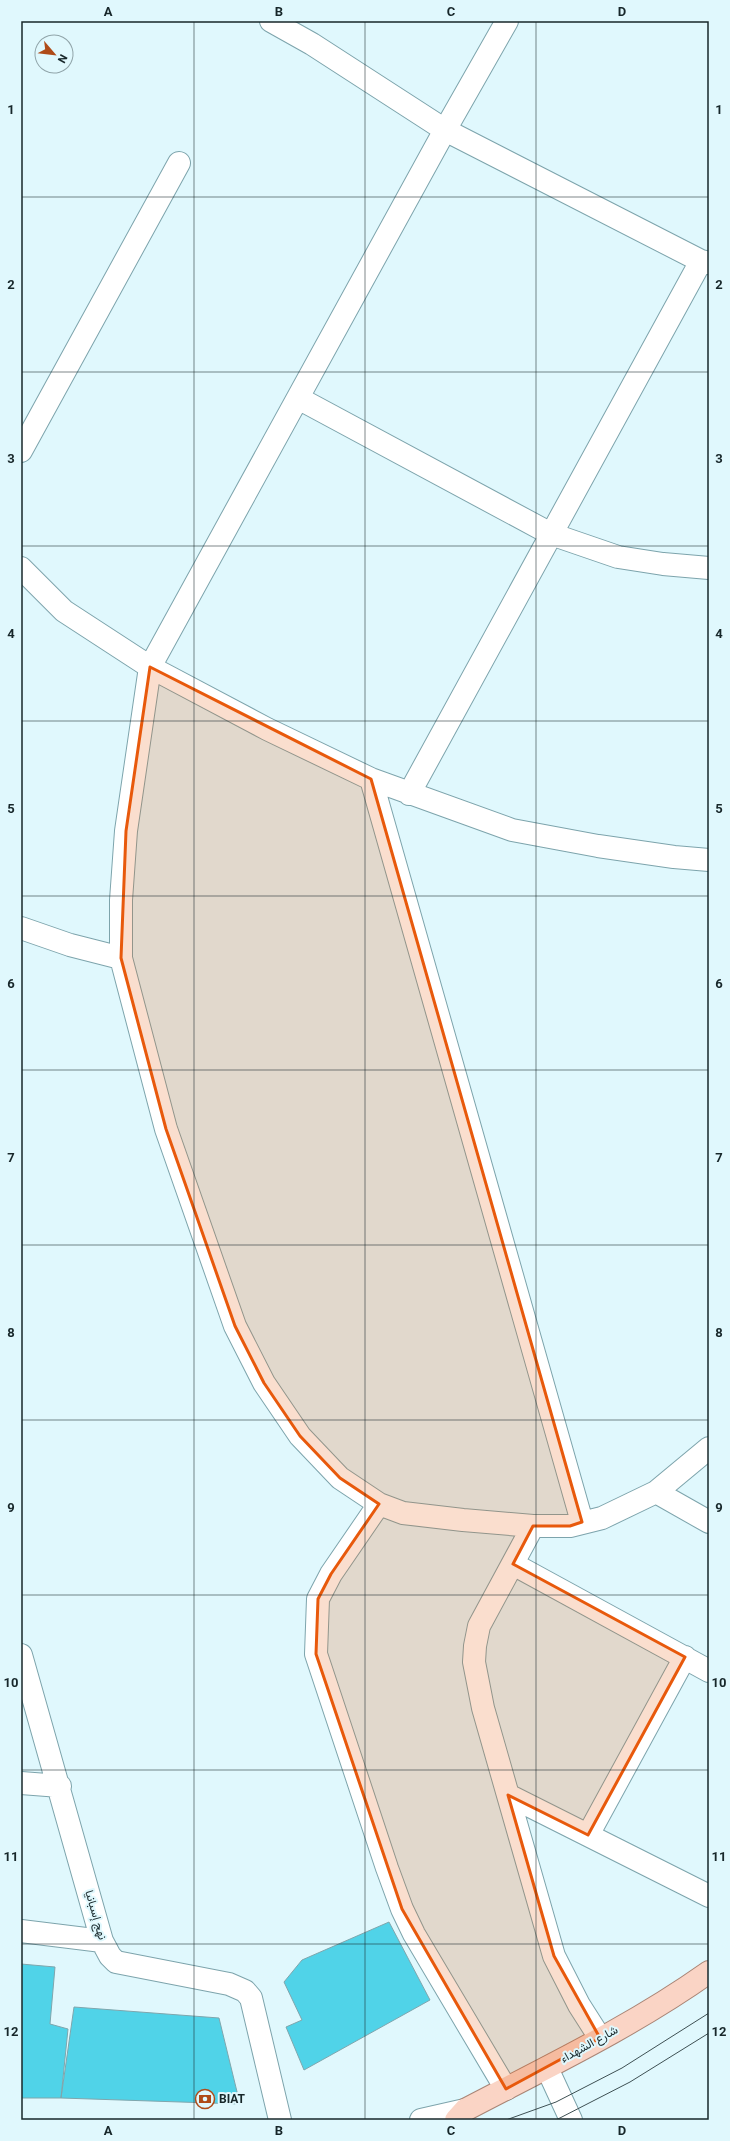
<svg xmlns="http://www.w3.org/2000/svg" width="730" height="2141" font-family="Roboto,Vazirmatn,sans-serif">
  <style>
    .building { fill: #50d3e8; stroke: #7fa6ad }
    .lines { fill: none; stroke-linecap: round; stroke-linejoin: round }
    .minor-casing { stroke: #7da4ac; stroke-width: 24 }
    .major-casing { stroke: #a98576; stroke-width: 24 }
    .minor { stroke: #fff; stroke-width: 22 }
    .major { stroke: #fad4c5; stroke-width: 22 }
    .tram { stroke: #3e5053; stroke-width: 1 }
    .marked { fill: #e8590c; fill-opacity: 0.2; stroke: #e8590c; stroke-width: 3; stroke-linejoin: round }
    .grid { fill: none; stroke: #17272a; stroke-width: 1; stroke-opacity: 0.55 }
    .labels { text-anchor: middle; dominant-baseline: central; stroke-width: 4; stroke-linejoin: round; paint-order: stroke }
    .street-label { font-size: 12px; fill: #17272a; stroke: #e0f8fd }
    .poi-label { font-size: 12px; font-weight: bold; fill: #17272a; stroke: #e0f8fd; text-anchor: start }
    .neatline { fill: none; stroke: #17272a; stroke-width: 1.5 }
    .grid-label { font-size: 13px; text-anchor: middle; font-weight: bold; fill: #17272a }
  </style>
  <rect width="100%" height="100%" fill="#e0f8fd"/>
  <path class="building" d="M 389,1922 L 430,2000 L 304,2070 L 286,2027 L 302,2020 L 284,1982 L 302,1960 Z
    M 21,1964 L 55,1967 L 50,2024 L 68,2029 L 61,2098 L 21,2098 Z
    M 74,2007 L 219,2018 L 240,2104 L 61,2098 Z"/>
  <g class="lines">
    <g class="minor-casing">
      <path id="minor" d="M 271,21 L 312,44 L 445,130 L 701,261 L 709,263
        M 507,21 L 445,130 L 150,667 L 126,831 L 121,900 L 121,958 L 166,1129 L 235,1326 L 264,1383 L 300,1436 L 340,1478 L 379,1504 L 403,1513 L 463,1520 L 533,1526 L 570,1526 L 602,1518 L 656,1492 L 709,1448
        M 298,398 L 551,534 L 618,557 L 663,564 L 709,568
        M 21,451 L 179,163
        M 21,568 L 64,611 L 150,667 L 267,729 L 371,779 L 512,830 L 598,846 L 674,857 L 709,860
        M 371,779 L 582,1522
        M 409,794 L 701,261
        M 21,928 L 70,945 L 121,958
        M 656,1492 L 709,1522
        M 379,1504 L 331,1574 L 318,1599 L 316,1654 L 387,1868 L 402,1909 L 414,1934 L 506,2089
        M 533,1526 L 479,1626 L 475,1646 L 474,1662 L 483,1708 L 554,1956 L 579,2005 L 600,2038
        M 513,1564 L 709,1671
        M 21,1655 L 102,1941 L 110,1956 L 116,1962 L 229,1984 L 245,1991 L 251,1998 L 280,2120
        M 21,1783 L 60,1786
        M 508,1795 L 709,1896
        M 588,1835 L 685,1657
        M 21,1931 L 102,1941
        M 547,2068 L 571,2120
        M 421,2120 L 465,2110"/>
    </g>
    <g class="major-casing">
      <path id="major" d="M 456,2120 L 465,2110 C 547,2067 633,2026 709,1972"/>
    </g>
    <use href="#minor" class="minor"/>
    <use href="#major" class="major"/>
    <path class="tram" d="M 506,2120 L 556,2102 L 622,2068 L 709,2013
      M 556,2120 L 630,2082 L 709,2033"/>
  </g>
  <path class="marked" d="M 150,667 L 371,779 L 582,1522 L 570,1526 L 533,1526 L 513,1564 L 685,1657 L 588,1835 L 508,1795 L 554,1956 L 600,2038 L 506,2089 L 402,1909 L 316,1654 L 318,1599 L 331,1574 L 379,1504 L 340,1478 L 300,1436 L 264,1383 L 235,1326 L 166,1129 L 121,958 L 126,831 Z"/>
  <path class="grid" d="M 194,21 L 194,2120M 365,21 L 365,2120M 536,21 L 536,2120M 21,197 L 709,197M 21,372 L 709,372M 21,546 L 709,546M 21,721 L 709,721M 21,896 L 709,896M 21,1070 L 709,1070M 21,1245 L 709,1245M 21,1420 L 709,1420M 21,1595 L 709,1595M 21,1770 L 709,1770M 21,1944 L 709,1944"/>
  <defs>
    <g id="bank-ring" transform="scale(1)"><circle r="9.5" fill="#e0f8fd" stroke="#af4b18" stroke-width="1.5"/><path d="M-6-4H6V4H-6ZM0-2.3a2.3 2.3 0 1 0 0 4.6a2.3 2.3 0 1 0 0-4.6Z" fill="#af4b18"/></g>
  </defs>
  <g fill-rule="evenodd">
    <use href="#bank-ring" x="205" y="2099"/>
  </g>
  <g class="labels">
    <g class="street-label">
      <text transform="translate(96 1915) rotate(74)">نهج إسبانيا</text>
      <text transform="translate(589 2044) rotate(-29)">شارع الشهداء</text>
    </g>
    <g class="poi-label">
      <text x="219" y="2099">BIAT</text>
    </g>
  </g>
  <rect width="730" height="2141" fill="none" stroke="#e0f8fd" stroke-width="44"/>
  <g transform="translate(54 54) rotate(118)"><circle r="19" fill="#e0f8fd" stroke="#90a4a9"/>
  <path d="M0-3L7 15L0 10L-7 15Z" fill="#af4b18"/>
  <text y="-6" font-size="11" font-weight="bold" text-anchor="middle" fill="#17272a">N</text>
  </g>
  <rect x="22" y="22" width="686" height="2097" class="neatline"/>
  <g class="grid-label">
    <text x="108" y="16">A</text>
    <text x="279" y="16">B</text>
    <text x="451" y="16">C</text>
    <text x="622" y="16">D</text>
    <text x="11" y="114">1</text>
    <text x="719" y="114">1</text>
    <text x="11" y="289">2</text>
    <text x="719" y="289">2</text>
    <text x="11" y="463">3</text>
    <text x="719" y="463">3</text>
    <text x="11" y="638">4</text>
    <text x="719" y="638">4</text>
    <text x="11" y="813">5</text>
    <text x="719" y="813">5</text>
    <text x="11" y="988">6</text>
    <text x="719" y="988">6</text>
    <text x="11" y="1162">7</text>
    <text x="719" y="1162">7</text>
    <text x="11" y="1337">8</text>
    <text x="719" y="1337">8</text>
    <text x="11" y="1512">9</text>
    <text x="719" y="1512">9</text>
    <text x="11" y="1687">10</text>
    <text x="719" y="1687">10</text>
    <text x="11" y="1861">11</text>
    <text x="719" y="1861">11</text>
    <text x="11" y="2036">12</text>
    <text x="719" y="2036">12</text>
    <text x="108" y="2135">A</text>
    <text x="279" y="2135">B</text>
    <text x="451" y="2135">C</text>
    <text x="622" y="2135">D</text>
  </g>
</svg>
